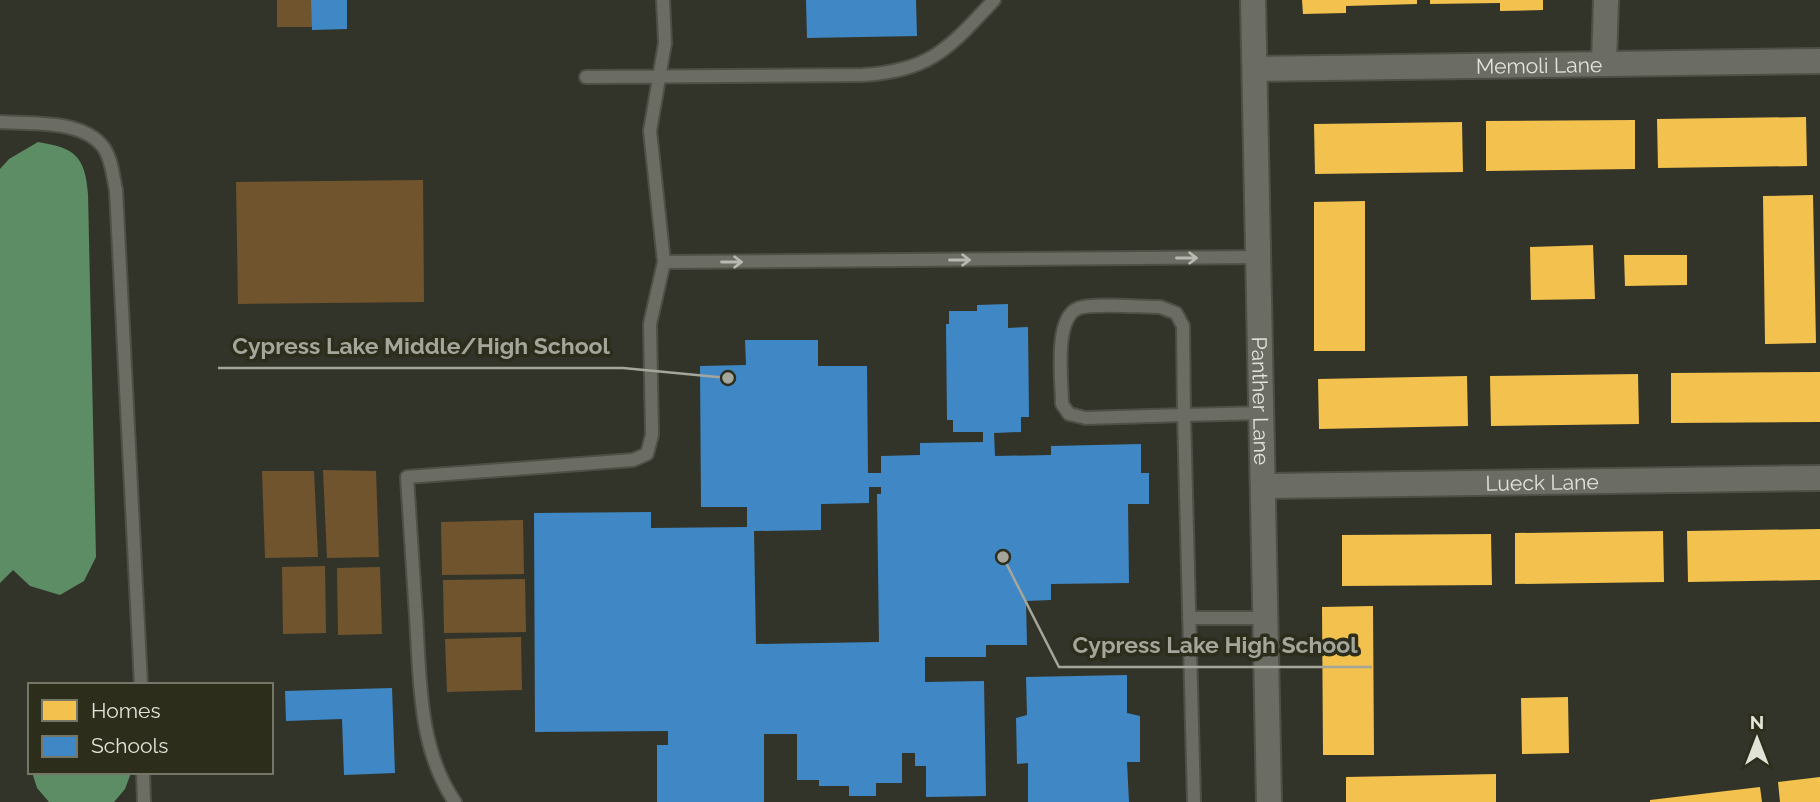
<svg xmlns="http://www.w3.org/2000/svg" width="1820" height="802" font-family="Raleway,sans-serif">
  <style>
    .green { fill: #70542d }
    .water { fill: #5d8d64 }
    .homes { fill: #f2c14e }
    .schools { fill: #3f88c5; fill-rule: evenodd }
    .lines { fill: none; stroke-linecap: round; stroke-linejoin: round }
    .lane-casing { stroke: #4f4f46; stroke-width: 16 }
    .street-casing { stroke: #4f4f46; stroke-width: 28 }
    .lane { stroke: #6b6c64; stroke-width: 12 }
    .street { stroke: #6b6c64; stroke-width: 24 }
    .oneway { stroke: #b8b9af }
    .labels { text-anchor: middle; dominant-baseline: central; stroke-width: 7; stroke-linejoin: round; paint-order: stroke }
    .street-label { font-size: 21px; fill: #e2e3d8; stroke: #2d2d1c }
    .leader { fill: none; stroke: #a5a69b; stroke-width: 2.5 }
    .callout-dot { fill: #a5a69b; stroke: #2d2d1c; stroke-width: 2.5 }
    .callout-label { font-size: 23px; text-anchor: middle; font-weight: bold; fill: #a5a69b; stroke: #2d2d1c; stroke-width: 7; stroke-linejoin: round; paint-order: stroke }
  </style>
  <rect width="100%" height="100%" fill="#333429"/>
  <path class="green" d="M 277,0 L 315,0 L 315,27 L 277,27 Z
    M 423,180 L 424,302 L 238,304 L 236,182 Z
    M 323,470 L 376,471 L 379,557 L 327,558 Z
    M 262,471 L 314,471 L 318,557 L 265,558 Z
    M 523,520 L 524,574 L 442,575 L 441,522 Z
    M 325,566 L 326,633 L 283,634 L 282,567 Z
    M 380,567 L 382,634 L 338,635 L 337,568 Z
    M 525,579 L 526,632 L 444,633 L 443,580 Z
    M 521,637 L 522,690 L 447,692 L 445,639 Z"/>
  <path class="water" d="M 38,142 C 75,148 85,156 88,194 L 96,557 L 84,581 L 60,595 L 30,586 L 13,570 L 0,583 L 0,169 L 9,159 Z
    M 32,772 L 131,772 L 131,773 L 125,789 L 114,802 L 49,802 L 37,788 Z"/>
  <path class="homes" d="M 1302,0 L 1417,0 L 1417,4 L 1346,6 L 1346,13 L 1303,14 Z
    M 1430,0 L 1543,0 L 1543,10 L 1500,11 L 1500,3 L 1430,4 Z
    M 1806,117 L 1807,166 L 1658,168 L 1657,119 Z
    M 1635,120 L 1635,169 L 1486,171 L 1486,121 Z
    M 1462,122 L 1463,172 L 1315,174 L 1314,124 Z
    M 1813,195 L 1816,343 L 1765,344 L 1763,196 Z
    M 1365,201 L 1365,351 L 1314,351 L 1314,202 Z
    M 1593,245 L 1595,299 L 1531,300 L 1530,247 Z
    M 1624,255 L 1687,255 L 1687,285 L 1625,286 Z
    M 1820,372 L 1820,422 L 1671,423 L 1671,373 Z
    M 1638,374 L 1639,424 L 1491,426 L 1490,376 Z
    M 1467,376 L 1468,426 L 1319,429 L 1318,379 Z
    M 1820,529 L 1820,580 L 1688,582 L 1687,531 Z
    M 1663,531 L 1664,582 L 1515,584 L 1515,533 Z
    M 1491,534 L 1492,585 L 1342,586 L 1342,535 Z
    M 1373,606 L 1374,755 L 1323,755 L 1322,607 Z
    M 1568,697 L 1569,753 L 1522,754 L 1521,698 Z
    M 1496,774 L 1496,802 L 1346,802 L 1346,777 Z
    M 1820,777 L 1820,802 L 1780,802 L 1778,782 Z
    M 1760,787 L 1762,802 L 1650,802 L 1650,800 Z"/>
  <path class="schools" d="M 311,0 L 347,0 L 347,29 L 312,30 Z
    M 806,0 L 916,0 L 917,36 L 807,38 Z
    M 1008,304 L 1008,328 L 1028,327 L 1029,417 L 1021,417 L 1021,432 L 994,433 L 995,456 L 1051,455 L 1051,446 L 1141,444 L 1141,473 L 1149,473 L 1149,504 L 1128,504 L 1129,583 L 1051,584 L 1051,600 L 1026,601 L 1027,645 L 986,645 L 986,657 L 925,657 L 925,682 L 984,681 L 986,796 L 926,797 L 926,766 L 915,766 L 915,753 L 902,753 L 902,783 L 876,783 L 876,796 L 849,796 L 849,786 L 819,786 L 819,780 L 797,780 L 797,734 L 764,734 L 764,802 L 657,802 L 657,745 L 668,745 L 668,731 L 535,732 L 534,513 L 651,512 L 651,528 L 747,527 L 747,507 L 701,507 L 700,366 L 746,365 L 745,340 L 818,340 L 818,366 L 867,366 L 868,473 L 881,473 L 881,456 L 920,455 L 920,443 L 983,442 L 983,432 L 953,432 L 953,420 L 947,420 L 946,324 L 949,324 L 949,311 L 977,311 L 977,305 ZM 869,487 L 881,487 L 881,494 L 877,494 L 879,642 L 756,644 L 754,531 L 821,530 L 821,504 L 869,503 Z
    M 1127,675 L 1127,713 L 1140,716 L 1140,762 L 1127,762 L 1129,802 L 1028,802 L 1028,763 L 1017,764 L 1016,718 L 1027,715 L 1026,677 Z
    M 392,688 L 395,773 L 344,775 L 342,719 L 286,721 L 285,691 Z"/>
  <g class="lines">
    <g class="lane-casing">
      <path id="lane" d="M 586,77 L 862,75 C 931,71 949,48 994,0
        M 0,122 C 31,124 83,119 104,148 C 112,160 113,177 116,190 L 141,685
        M 664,262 L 1259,257
        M 1160,307 L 1176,313 L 1183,326 L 1184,415 L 1086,418 L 1069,414 L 1062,404 C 1062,381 1053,317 1079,308 C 1094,303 1141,307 1160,307 Z
        M 1189,618 L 1266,618
        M 143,772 L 144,802
        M 455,802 C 418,749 420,678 416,616 C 413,570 410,523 407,477 L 633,460 L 647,454 L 652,435 L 650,324 L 664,262 L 650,131 L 665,43 L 663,0
        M 1194,802 L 1184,415 L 1262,413"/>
    </g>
    <g class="street-casing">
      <g id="street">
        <path id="s1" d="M 1253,0 L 1269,802"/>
        <path d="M 1604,64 L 1606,0"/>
        <path id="s2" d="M 1255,69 L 1820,61"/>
        <path id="s3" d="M 1264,486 L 1820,478"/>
      </g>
    </g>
    <use href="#lane" class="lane"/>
    <use href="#street" class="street"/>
  </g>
  <defs><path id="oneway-shaft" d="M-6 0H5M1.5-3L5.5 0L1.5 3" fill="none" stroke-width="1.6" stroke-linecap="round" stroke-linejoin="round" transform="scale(1.75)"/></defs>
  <g class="oneway">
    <use href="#oneway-shaft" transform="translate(1187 258)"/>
    <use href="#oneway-shaft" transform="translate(960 260)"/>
    <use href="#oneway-shaft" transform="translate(732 262)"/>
  </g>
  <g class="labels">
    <g class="street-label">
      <text stroke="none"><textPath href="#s2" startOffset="284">Memoli Lane</textPath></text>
      <text stroke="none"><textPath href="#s1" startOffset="401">Panther Lane</textPath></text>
      <text stroke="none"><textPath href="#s3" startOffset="278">Lueck Lane</textPath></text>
    </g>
  </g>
  <path class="leader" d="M728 378L623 368H218M1003 557L1059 667H1372"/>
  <g class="callout-dot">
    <circle cx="728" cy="378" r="7"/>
    <circle cx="1003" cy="557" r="7"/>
  </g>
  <g class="callout-label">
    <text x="421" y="354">Cypress Lake Middle/High School</text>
    <text x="1215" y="653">Cypress Lake High School</text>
  </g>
  <rect x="28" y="683" width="245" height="91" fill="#2d2d1c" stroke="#757667" stroke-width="2"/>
  <rect x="42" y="700" width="35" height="21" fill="#f2c14e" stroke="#757667" stroke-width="2"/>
  <text x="91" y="718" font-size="21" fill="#e2e3d8">Homes</text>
  <rect x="42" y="736" width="35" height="21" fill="#3f88c5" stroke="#757667" stroke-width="2"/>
  <text x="91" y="753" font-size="21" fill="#e2e3d8">Schools</text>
  <g transform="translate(1757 739)" stroke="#2d2d1c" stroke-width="5" paint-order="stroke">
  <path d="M0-5L12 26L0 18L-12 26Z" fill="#e2e3d8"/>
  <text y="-10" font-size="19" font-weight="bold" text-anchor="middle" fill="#e2e3d8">N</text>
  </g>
</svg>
